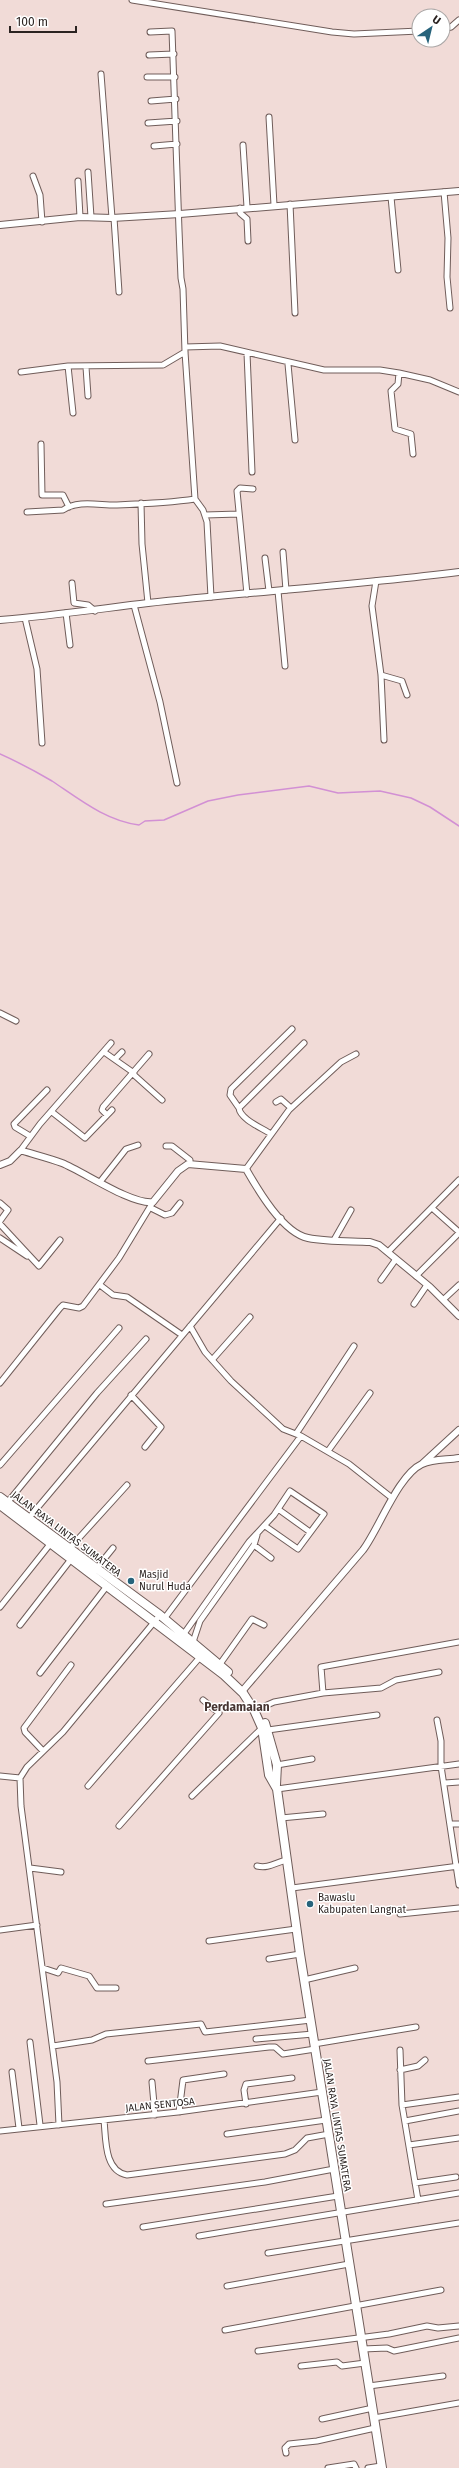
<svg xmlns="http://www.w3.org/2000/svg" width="459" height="2468" font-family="'Fira Sans',sans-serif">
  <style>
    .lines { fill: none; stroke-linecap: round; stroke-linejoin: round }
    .stream { stroke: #d290d4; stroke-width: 1.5 }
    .minor-casing { stroke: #705d5a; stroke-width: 7 }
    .tertiary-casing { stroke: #705d5a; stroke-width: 8 }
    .trunk-casing { stroke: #705d5a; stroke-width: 10 }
    .minor { stroke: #fff; stroke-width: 5 }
    .tertiary { stroke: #fff; stroke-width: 6 }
    .trunk { stroke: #fff; stroke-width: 8 }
    .poi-dot { fill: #27637b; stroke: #fff; stroke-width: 1.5 }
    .labels { text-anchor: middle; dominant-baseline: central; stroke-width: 3; stroke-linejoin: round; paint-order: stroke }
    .street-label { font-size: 10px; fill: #2b2321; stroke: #fff }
    .poi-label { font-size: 10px; fill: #2b2321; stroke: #fff; text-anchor: start }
    .quarter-label { font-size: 12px; font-weight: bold; fill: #463532; stroke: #fff }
  </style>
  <rect width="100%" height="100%" fill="#f1dbd7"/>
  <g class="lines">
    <path class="stream" d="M 0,754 C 18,762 35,771 52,781 C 79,799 106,821 139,825 L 145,821 L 164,820 L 208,801 L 238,795 L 309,786 L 338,793 L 380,791 L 411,798 L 430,807 L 459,826"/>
    <g class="minor-casing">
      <path id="minor" d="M 132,0 L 332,32 L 354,34 L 419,31
        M 443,29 L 451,27 L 459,20
        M 150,32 L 172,31 L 179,230 L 181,278 L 183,289 L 185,352 L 195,499 L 203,510 L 207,522 L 211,597
        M 149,55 L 174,54
        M 101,74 L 112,218
        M 147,77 L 175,77
        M 151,101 L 176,99
        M 269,117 L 274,205
        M 148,123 L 177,121
        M 243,145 L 247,207
        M 154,146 L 177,144
        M 88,172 L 91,217
        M 33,176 L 40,195 L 42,222
        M 78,181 L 80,217
        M 444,192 L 448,238 L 447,277 L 450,308
        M 391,197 L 398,270
        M 290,204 L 295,313
        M 240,208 L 240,213 L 247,219 L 248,241
        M 114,218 L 119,292
        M 185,347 L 220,346 L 324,370 L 380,370 L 399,373 L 430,380 L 459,392
        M 247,353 L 252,472
        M 288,364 L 295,440
        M 68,366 L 73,413
        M 86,367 L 88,396
        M 21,372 L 68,366 L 163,365 L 185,352
        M 399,373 L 398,384 L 391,391 L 395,429 L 411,434 L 413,454
        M 41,444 L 42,495 L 63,495 L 69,507
        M 141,503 L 142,544 L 148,603
        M 27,512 L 63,510 C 77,500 98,505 115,505 C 141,504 169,503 195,499
        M 205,515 L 239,514
        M 283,552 L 286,590
        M 265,558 L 269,591
        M 376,581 L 372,606 L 381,675 L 384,740
        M 72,583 L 74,603 L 88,605 L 95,611
        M 278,591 L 285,666
        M 247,594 L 237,491 L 240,488 L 253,489
        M 134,605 L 160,702 L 177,783
        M 66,613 L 70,645
        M 25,618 L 37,669 L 42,743
        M 381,675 L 402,681 L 407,695
        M 0,1013 L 16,1021
        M 104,1052 L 134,1073
        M 116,1058 L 122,1052
        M 133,1074 L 162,1100
        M 276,1102 L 281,1099 L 291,1108
        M 239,1108 L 230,1095 L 231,1089 L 292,1029
        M 52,1112 L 85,1138 L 112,1110
        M 107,1115 L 102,1110 L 103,1107 L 149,1054
        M 271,1134 C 262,1128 240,1119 239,1108 L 304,1043
        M 30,1136 L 15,1127 L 14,1124 L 47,1090
        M 166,1146 L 172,1146 L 190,1160 L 190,1164
        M 20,1151 L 40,1124 L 111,1043
        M 246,1169 L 289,1110 L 341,1062 L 356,1054
        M 100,1182 L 126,1149 L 138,1145
        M 0,1203 L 8,1210 L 0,1221
        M 151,1208 L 165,1215 L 172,1213 L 180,1203
        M 432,1208 L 459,1232
        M 0,1224 L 39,1266 L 60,1240
        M 0,1238 L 27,1256
        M 334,1240 L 351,1210
        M 388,1252 L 459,1180
        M 416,1276 L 459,1233
        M 381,1280 L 396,1259
        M 100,1285 L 113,1295 L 127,1297 L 182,1335
        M 444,1299 L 459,1285
        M 414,1304 L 427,1285
        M 190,1326 L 205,1352 L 231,1381 L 283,1429 L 301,1436 L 349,1464 L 392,1498
        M 212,1360 L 250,1317
        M 0,1383 L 60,1308 L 63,1305 L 79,1308 L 83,1306 L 119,1258 L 153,1202
        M 131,1395 L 161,1427 L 145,1447
        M 296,1434 L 354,1346
        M 328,1451 L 370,1393
        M 0,1465 L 119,1328
        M 7,1503 L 97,1393 L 146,1339
        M 278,1509 L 310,1532
        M 28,1519 L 281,1218
        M 254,1545 L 271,1558
        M 69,1549 L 127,1485
        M 96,1569 L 113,1548
        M 0,1607 L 51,1543
        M 164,1619 L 301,1436
        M 20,1625 L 72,1558
        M 183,1635 L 249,1542 L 274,1515 L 290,1491 L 324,1514 L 298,1549 L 265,1526
        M 193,1642 L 200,1621 L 254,1545 L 257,1535
        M 220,1664 L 252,1619 L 264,1625
        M 40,1673 L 107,1586
        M 323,1693 L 381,1688 L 396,1680 L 439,1672
        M 258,1709 L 274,1702 L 323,1693 L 321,1667 L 459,1642
        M 437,1720 L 441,1741 L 441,1766 L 459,1885
        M 268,1730 L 377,1715
        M 43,1751 L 25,1732 L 24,1728 L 71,1665
        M 277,1765 L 312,1759
        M 0,1776 L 20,1778
        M 445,1783 L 459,1782
        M 88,1786 L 201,1656
        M 277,1789 L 459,1764
        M 192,1796 L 262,1728
        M 281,1818 L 323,1814
        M 451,1824 L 459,1824
        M 119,1826 L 219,1713 L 203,1700
        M 257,1866 C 269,1869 276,1862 287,1860
        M 30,1868 L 61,1872
        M 292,1888 L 459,1866
        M 400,1914 L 459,1908
        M 0,1930 L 37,1925
        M 209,1941 L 296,1929
        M 269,1959 L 300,1954
        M 43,1968 L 58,1973 L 61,1968 L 89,1976 L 97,1988 L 116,1988
        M 304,1980 L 355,1968
        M 256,2039 L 313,2034
        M 30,2042 L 40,2125
        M 314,2044 L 416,2027
        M 53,2046 L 92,2040 L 106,2034 L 201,2024 L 205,2032 L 311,2020
        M 400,2050 L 402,2105 L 418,2200
        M 148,2061 L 269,2047 L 275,2047 L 283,2054 L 315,2049
        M 400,2070 L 418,2066 L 425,2060
        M 12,2072 L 19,2128
        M 152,2082 L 155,2115
        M 246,2104 L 244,2090 L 246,2084 L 292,2078
        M 402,2105 L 459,2097
        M 179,2112 L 183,2080 L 224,2074
        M 104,2120 C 106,2139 104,2171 127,2175 L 285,2154 L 295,2150 L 307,2138 L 329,2134
        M 405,2121 L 459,2111
        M 59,2125 L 57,2082 L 21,1806 L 20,1778 L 27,1767 L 63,1732 L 160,1615
        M 0,2131 L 178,2112 L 322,2092
        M 227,2134 L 326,2120
        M 409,2145 L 459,2138
        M 415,2183 L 456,2177
        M 106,2204 L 265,2182 L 334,2169
        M 143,2227 L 338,2196
        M 199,2236 L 459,2193
        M 268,2253 L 459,2223
        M 227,2286 L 349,2264
        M 225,2330 L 441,2290
        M 363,2349 L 387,2348 L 394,2351 L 459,2338
        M 258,2351 L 389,2334 L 427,2326 L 438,2328 L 459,2326
        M 301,2366 L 337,2362 L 342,2366 L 365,2363
        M 369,2386 L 443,2376
        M 374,2418 L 459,2403
        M 322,2419 L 373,2408
        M 286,2453 L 285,2448 L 289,2444 L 317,2441 L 375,2428
        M 328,2468 L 354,2464 L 356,2468
        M 368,2468 L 381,2466"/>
    </g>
    <g class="tertiary-casing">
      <path id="tertiary" d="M 0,225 L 80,217 L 112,218 L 180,214 L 459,191
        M 0,620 C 50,616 98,609 148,603 C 251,592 356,585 459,572
        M 0,1165 L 10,1161 L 20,1151 L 23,1151 C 36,1155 49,1158 62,1163 C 84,1172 132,1205 153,1202 L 178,1171 L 188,1164 L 246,1169 C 258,1190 283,1233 308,1238 C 328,1242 350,1241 370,1242 L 379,1245 L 430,1287 L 459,1316
        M 422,1464 L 459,1430
        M 244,1689 L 363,1550 C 379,1529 398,1475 422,1464 C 433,1459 447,1460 459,1458"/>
    </g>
    <g class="trunk-casing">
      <path id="trunk" d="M 0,1497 L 160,1615 L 228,1672
        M 0,1505 L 224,1675 L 243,1693 L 254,1710 L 262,1728 L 269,1775 L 277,1789 L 300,1954 L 382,2468
        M 265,1723 L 277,1765 L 276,1785"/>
    </g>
    <use href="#minor" class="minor"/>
    <use href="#tertiary" class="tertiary"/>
    <use href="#trunk" class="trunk"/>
  </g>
  <g class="poi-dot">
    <circle cx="131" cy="1581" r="4"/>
    <circle cx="310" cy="1904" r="4"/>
  </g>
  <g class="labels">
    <g class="street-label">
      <text transform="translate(66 1534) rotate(37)">JALAN RAYA LINTAS SUMATERA</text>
      <text transform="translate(160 2105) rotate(-6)">JALAN SENTOSA</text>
      <text transform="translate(337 2125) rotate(81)">JALAN RAYA LINTAS SUMATERA</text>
    </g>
    <g class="poi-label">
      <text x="139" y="1575">Masjid<tspan x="139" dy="12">Nurul Huda</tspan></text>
      <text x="318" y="1898">Bawaslu<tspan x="318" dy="12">Kabupaten Langnat</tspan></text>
    </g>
    <g class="quarter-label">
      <text x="237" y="1707">Perdamaian</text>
    </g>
  </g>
  <g transform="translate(431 28) rotate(35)"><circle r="19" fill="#ffffff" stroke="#aaa7a6"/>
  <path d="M0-3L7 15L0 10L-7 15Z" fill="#27637b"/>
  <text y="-6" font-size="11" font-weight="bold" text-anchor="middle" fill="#2b2321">U</text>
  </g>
  <path d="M10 26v6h66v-6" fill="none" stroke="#2b2321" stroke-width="2"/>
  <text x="16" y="26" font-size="12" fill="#2b2321" stroke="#ffffff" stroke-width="3" paint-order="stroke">100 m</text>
</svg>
